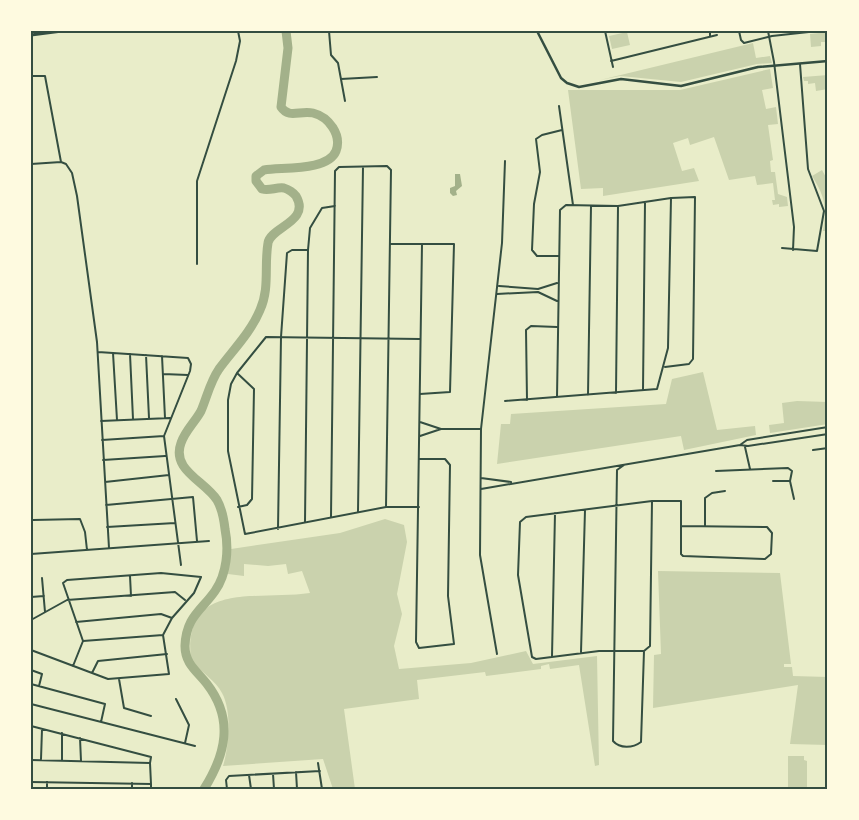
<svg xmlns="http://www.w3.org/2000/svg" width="859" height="820" font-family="'Noto Sans',sans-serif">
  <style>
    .green { fill: #cad2ad }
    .water { fill: #a3b18a }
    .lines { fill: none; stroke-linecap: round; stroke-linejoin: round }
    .river { stroke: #a3b18a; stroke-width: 9 }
    .minor { stroke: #344e41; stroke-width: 2 }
    .tertiary { stroke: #344e41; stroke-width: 2.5 }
    .secondary { stroke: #344e41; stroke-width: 3 }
    .neatline { fill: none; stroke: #344e41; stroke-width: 2 }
  </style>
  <rect width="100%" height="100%" fill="#e9edc9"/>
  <path class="green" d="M 627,32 L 630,45 L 612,49 L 609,36 Z
    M 828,32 L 828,45 L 825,42 L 821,42 L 821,46 L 811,47 L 810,34 Z
    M 753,43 L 756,58 L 770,56 L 772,63 L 757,64 L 681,82 L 620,76 L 600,80 Z
    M 770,69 L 773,88 L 762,90 L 766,109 L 776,107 L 778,124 L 768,125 L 773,160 L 770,161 L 771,172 L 775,172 L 778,194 L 787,197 L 788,206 L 779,207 L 779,204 L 773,205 L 772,200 L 775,200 L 773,183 L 757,185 L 755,176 L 729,180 L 714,137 L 690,145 L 688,138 L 673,143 L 682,171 L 694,168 L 699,181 L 603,196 L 603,188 L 581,189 L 568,90 L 680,90 Z
    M 828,75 L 828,89 L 816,91 L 815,83 L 808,84 L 808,81 L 804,81 L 803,77 Z
    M 822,170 L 828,181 L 828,231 L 823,231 C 827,206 825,197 812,176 Z
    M 703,372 L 717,430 L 755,426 L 756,435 L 684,450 L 681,436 L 497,464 L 501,424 L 510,424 L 511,414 L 666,404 L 672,379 Z
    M 797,401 L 828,402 L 828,424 L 770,433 L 769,425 L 784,423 L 782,403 Z
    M 385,519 L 404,525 L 407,542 L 397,594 L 402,614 L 394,646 L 399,669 L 471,663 L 526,651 L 533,664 L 597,656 L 599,765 L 595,766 L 579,665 L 550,669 L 549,664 L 541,666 L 541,669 L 486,676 L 485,672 L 417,680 L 419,699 L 344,709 L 355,789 L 333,789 L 323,759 L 223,766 C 229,747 232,711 222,693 C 216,681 200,671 191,661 C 182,579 256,601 310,593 L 302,571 L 288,574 L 286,564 L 268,566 L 244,564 L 244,576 L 228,574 L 231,549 L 340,533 Z
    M 658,571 L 780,573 L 791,664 L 784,664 L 784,667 L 792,667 L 793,676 L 828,677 L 828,745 L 790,744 L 798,685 L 653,708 L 654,655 L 661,654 Z
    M 788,756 L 804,756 L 804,760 L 807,761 L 807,789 L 788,789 Z"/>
  <path class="water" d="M 455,174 L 460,174 L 462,186 L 456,191 L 457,195 L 453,196 L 450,193 L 450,188 L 455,186 Z"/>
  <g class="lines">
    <path class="river" d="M 204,789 C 226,754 234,719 207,684 C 197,671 185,664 185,646 C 186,617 201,611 215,591 C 227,574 229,549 225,529 C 224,520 221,507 217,500 C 205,481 171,470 181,443 C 185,431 195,422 201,411 C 207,397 210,382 219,369 C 233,350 251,332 260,310 C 270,288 264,266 268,243 C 270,227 311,222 296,196 C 294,193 288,189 284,188 C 276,187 270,191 262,189 L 256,181 L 256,176 L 264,170 C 283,167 328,171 336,151 C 342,135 329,117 313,113 C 300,110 289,119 281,107 L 288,48 L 286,31"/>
    <path class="minor" d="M 329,31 L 331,55 L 338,63 L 345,101
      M 605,31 L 613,67
      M 710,31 L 710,36
      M 739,31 L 741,40 L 744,43 L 772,36 L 818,31
      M 768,31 L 774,62 L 794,227 L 793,250
      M 611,61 L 717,35
      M 31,76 L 45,76 L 61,162
      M 341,79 L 377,77
      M 559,106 L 573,205
      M 31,157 L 32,164
      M 31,164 L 61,162 L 66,164 L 72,173 L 77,196 L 97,342 L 109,548
      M 390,244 L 454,244 L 450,392 L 420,394
      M 782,248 L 817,251 L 824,211 L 808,169 L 800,64
      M 558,256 L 537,256 L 532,250 L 534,204 L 540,172 L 536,139 L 542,135 L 562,130
      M 197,264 L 197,181 L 236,61 L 240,41 L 238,31
      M 499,286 L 538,289 L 557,283
      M 497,294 L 538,292 L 557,301
      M 98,352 L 188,358 L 191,364 L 190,371 L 164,436 L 181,565
      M 113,353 L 117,420
      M 130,354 L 133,419
      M 146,355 L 149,418
      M 162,356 L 165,418
      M 237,373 L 254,389 L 252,499 L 247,505 L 238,507
      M 163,374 L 188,375
      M 643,390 L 645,202
      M 616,393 L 618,206
      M 588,395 L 591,206
      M 557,397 L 560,210 L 566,205 L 618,206 L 671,198 L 695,197 L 693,359 L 689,364 L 665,367
      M 527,400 L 526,330 L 531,326 L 557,327
      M 505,401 L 657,389 L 668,348 L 671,198
      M 101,421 L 170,418
      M 420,422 L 441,429 L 481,429
      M 420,436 L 441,429
      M 102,440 L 164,436
      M 740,445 L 747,440 L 828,427
      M 745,447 L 750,469
      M 813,450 L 828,448
      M 419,459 L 445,459 L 450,465 L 448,596 L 454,644 L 419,648 L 416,642 L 422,244
      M 103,460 L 165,456
      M 624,465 L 617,470 L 613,741 C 620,749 633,748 641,742 L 644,651
      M 716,471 L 788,468 L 792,471 L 790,481 L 794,499
      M 481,478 L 511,482
      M 773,481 L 790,481
      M 105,482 L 169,475
      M 481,489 L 740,445 L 748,446 L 828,434
      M 106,505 L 193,497 L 197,541
      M 419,507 L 386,507 L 245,534 L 228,451 L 228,400 L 231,384 L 237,373 L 266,337 L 420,339
      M 358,512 L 363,167
      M 331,517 L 335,171 L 339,167 L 387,166 L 391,170 L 386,507
      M 33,520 L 80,519 L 85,532 L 87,550
      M 305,522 L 308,250 L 310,228 L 322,208 L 335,206
      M 705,526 L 705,498 L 712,493 L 725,491
      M 107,527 L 175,523
      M 278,529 L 281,337 L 287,253 L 292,250 L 308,250
      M 31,554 L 209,541
      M 130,576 L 131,596
      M 42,578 L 45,612
      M 31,597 L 44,596
      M 31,620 L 67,600 L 175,592 L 185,600
      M 76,622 L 161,614 L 172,618
      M 31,650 L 108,679 L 169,674 L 163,635 L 172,618 L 194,593 L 201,577 L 161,573 L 67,580 L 63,583 L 83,641 L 163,635
      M 644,651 L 599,651 L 536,659 L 532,657 L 518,575 L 520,522 L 526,517 L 652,501 L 681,501 L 681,554 L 683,556 L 765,559 L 771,554 L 772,533 L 767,527 L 681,526
      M 644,651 L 650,646 L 652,501
      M 581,652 L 585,510
      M 497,654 L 480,555 L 481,429 L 502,243 L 505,161
      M 552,656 L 555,513
      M 73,666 L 83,641
      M 31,670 L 42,674 L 39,686
      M 92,673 L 98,661 L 167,654
      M 119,679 L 124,708 L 151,716
      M 31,684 L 105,704 L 101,722
      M 176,699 L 189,725 L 185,743
      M 31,704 L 195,746
      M 31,726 L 151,757 L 150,763 L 31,760
      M 80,738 L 81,761
      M 41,759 L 42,729
      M 62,761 L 62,733
      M 150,763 L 151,784
      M 318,763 L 322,789
      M 296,772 L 297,789
      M 273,774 L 274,789
      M 249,775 L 251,789
      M 31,782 L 151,784 L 151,789
      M 47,789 L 47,782
      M 132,789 L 132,783
      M 227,789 L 226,780 L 229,776 L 320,771"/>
    <path class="tertiary" d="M 537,31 L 561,78 L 567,83 L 579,87 L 621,79 L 681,86 L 758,67 L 828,61"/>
    <path class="secondary" d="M 31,35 L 62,31"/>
  </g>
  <rect width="859" height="820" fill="none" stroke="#fefae0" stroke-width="65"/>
  <rect x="32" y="32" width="794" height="756" class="neatline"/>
</svg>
